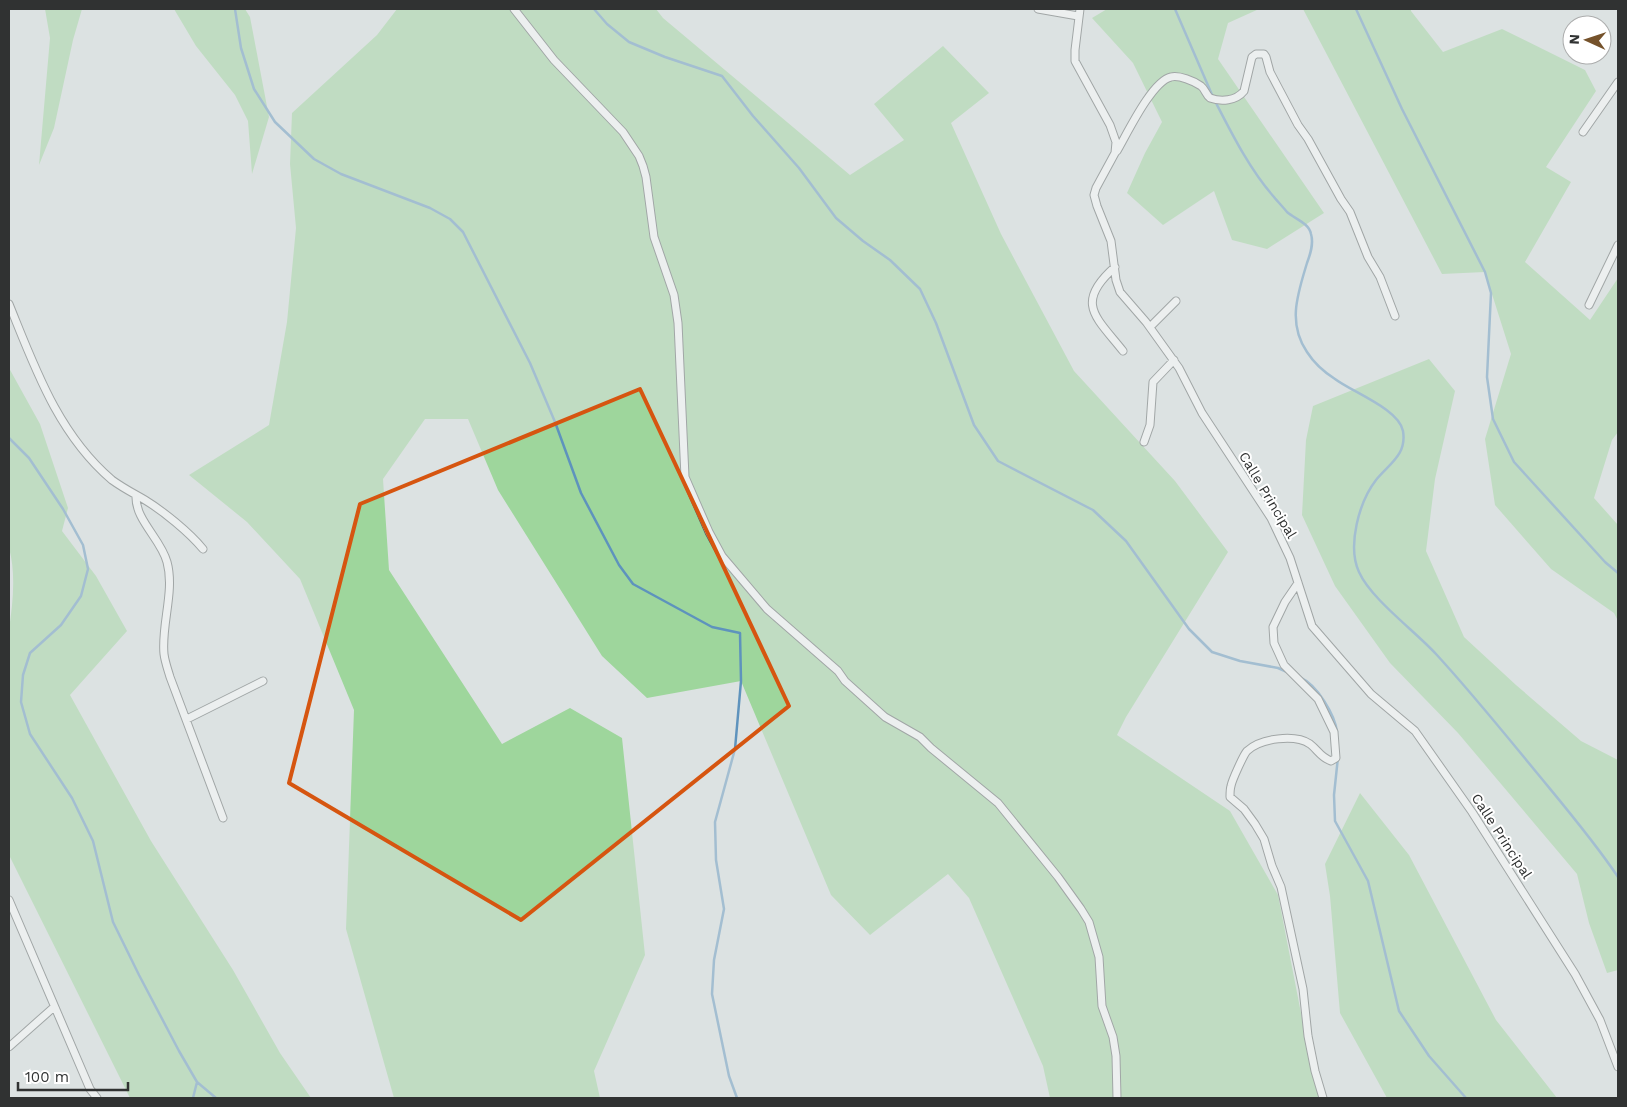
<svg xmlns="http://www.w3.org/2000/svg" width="1627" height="1107" font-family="'Work Sans',sans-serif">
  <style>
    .green { fill: #9ed69c }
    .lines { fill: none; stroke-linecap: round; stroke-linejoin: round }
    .stream { stroke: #5e93bd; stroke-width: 2.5 }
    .street-casing { stroke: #595e5e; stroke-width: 9 }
    .street { stroke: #fff; stroke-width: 7 }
    .marked { fill: none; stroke: #d65510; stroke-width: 4; stroke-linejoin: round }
    .labels { text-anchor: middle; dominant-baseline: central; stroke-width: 4; stroke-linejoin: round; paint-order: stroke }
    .street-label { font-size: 14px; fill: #303232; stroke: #fff }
  </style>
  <rect width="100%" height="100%" fill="#dce2e2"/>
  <path class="green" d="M 45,9 L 82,9 L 73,40 L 54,128 L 39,165 L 50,38 Z
    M 174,9 L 245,9 L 250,17 L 269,117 L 252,174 L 248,121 L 235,95 L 196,46 Z
    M 397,9 L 656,9 L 663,18 L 850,175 L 904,140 L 874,104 L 943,46 L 989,93 L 951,123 L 1001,234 L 1074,371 L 1175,481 L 1228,552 L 1126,717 L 1117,735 L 1230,811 L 1278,895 L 1315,1085 L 1322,1098 L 1050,1098 L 1043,1066 L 969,898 L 948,874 L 870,935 L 831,895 L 741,681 L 647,698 L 602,656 L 498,490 L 468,419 L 425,419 L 383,479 L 389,570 L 502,744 L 570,708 L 622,738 L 645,955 L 594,1071 L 600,1098 L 394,1098 L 346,929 L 354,710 L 300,579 L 247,522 L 189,475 L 269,425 L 287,322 L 296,228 L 290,164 L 292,113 L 377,35 Z
    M 1107,9 L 1259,9 L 1228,23 L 1218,59 L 1324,213 L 1267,249 L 1232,240 L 1214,191 L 1163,225 L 1127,193 L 1145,153 L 1162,122 L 1133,63 L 1092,18 Z
    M 1303,9 L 1411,9 L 1411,11 L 1443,52 L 1502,29 L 1585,70 L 1596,91 L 1546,167 L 1571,182 L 1525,262 L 1590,320 L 1618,278 L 1618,432 L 1612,440 L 1594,498 L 1618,525 L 1618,621 L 1614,613 L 1551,569 L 1495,505 L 1485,439 L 1511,354 L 1485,272 L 1442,274 Z
    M 1429,359 L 1455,391 L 1435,479 L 1426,551 L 1464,637 L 1516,685 L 1581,741 L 1618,760 L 1618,970 L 1607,973 L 1589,923 L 1577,874 L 1458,733 L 1390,663 L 1335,586 L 1302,515 L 1306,440 L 1313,406 Z
    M 9,368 L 40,424 L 68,508 L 62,531 L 96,576 L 127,631 L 70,695 L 151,841 L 233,970 L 280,1053 L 311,1098 L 130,1098 L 9,855 L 9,629 C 13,603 16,573 9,548 Z
    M 1360,793 L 1409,855 L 1496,1020 L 1557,1098 L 1387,1098 L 1340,1013 L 1330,896 L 1325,864 Z"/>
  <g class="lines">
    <path class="stream" d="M 235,9 L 241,48 L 254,89 L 275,122 L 314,159 L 341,174 L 430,208 L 450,219 L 463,232 L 530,363 L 555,422 L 581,493 L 619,565 L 633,584 L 712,627 L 740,633 L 741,681 L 735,749 L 715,822 L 716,860 L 724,909 L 714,960 L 712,994 L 729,1076 L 737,1098
      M 594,9 L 607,24 L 629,42 L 665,57 L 722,76 L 753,116 L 799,168 L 836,218 L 863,241 L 890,260 L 920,289 L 936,323 L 974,425 L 998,461 L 1093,510 L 1126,541 L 1189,629 L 1212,652 L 1240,661 L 1278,668 L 1287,672
      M 1175,9 L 1213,97
      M 1356,9 L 1402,109 L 1485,272 L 1491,293 L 1487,377 L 1493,419 L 1514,462 L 1605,562 L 1618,573
      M 1215,101 C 1232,134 1250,170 1274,197 C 1278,202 1283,207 1287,212 C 1295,219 1309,223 1311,234 C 1314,244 1310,255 1307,263 C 1298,293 1287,323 1307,352 C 1314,363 1324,372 1335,379 C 1352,392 1399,409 1403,431 C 1407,455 1389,464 1376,480 C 1359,502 1347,546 1359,572 C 1371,599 1415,631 1436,654 C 1471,692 1504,733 1537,773 C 1565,807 1594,841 1618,877
      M 9,438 L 29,458 L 63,509 L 83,545 L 88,569 L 81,596 L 61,625 L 30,653 L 23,675 L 21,702 L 30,734 L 72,798 L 93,841 L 113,922 L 139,975 L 179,1051 L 197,1082 L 216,1098
      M 1301,678 C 1317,685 1335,715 1337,732
      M 1338,757 L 1334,795 L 1335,821 L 1368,881 L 1399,1011 L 1429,1056 L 1466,1098
      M 193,1098 L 197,1082"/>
    <g class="street-casing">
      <path id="street" d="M 514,9 L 554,60 L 623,132 L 639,156 L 643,166 L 646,177 L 654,237 L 674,295 L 678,323 L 685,477 L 709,532 L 722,556 L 767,609 L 838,671 L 845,681 L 885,717 L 920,737 L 931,748 L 998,803 L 1058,877 L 1081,909 L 1089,922 L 1099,957 L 1102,1006 L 1113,1037 L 1116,1056 L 1117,1098
        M 1038,9 L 1078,16
        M 1080,9 L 1075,50 L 1075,61 L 1110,125 L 1116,142 L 1115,153 L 1096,188 L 1094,195 L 1097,206 L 1111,241 L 1116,280 L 1120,292 L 1146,322 L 1179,368 L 1202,413 L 1271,518 L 1290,558 L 1312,626 L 1371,694 L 1415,731 L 1472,812 L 1575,974 L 1600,1020 L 1618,1067
        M 1583,132 L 1618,82
        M 1117,151 C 1127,134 1152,81 1171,77 C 1179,75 1194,81 1201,86 C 1205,89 1206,95 1210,98 C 1221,102 1236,101 1244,91 L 1252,57 L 1256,54 L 1264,54 L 1266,57 L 1270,72 L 1298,125 L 1308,139 L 1341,199 L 1350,212 L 1368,257 L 1380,277 L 1395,316
        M 1115,267 C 1074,303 1096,317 1123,351
        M 9,304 C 35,368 58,434 112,480 C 123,488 133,493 145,500 C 163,511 189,532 203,549
        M 1589,305 L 1618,245
        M 1150,327 L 1176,301
        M 1144,442 L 1150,425 L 1153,382 L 1174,360
        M 136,496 C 135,520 161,539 167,562 C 175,591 161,625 164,654 C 165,662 168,670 170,677 L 223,818
        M 1298,583 L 1285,602 L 1273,627 L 1274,643 L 1284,665 L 1318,699 L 1334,732 L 1336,758 L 1331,761 C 1320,757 1318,750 1310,744 C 1295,734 1261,738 1247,751 C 1244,754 1232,780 1231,786 C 1230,789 1230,794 1230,797 L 1244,809 L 1255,824 L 1264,839 L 1272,866 L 1281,887 L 1303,989 L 1308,1036 L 1315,1071 L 1323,1098
        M 187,719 L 263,681
        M 9,900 L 90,1089 L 97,1098
        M 9,1047 L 54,1007"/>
    </g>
    <use href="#street" class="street"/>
  </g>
  <path d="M0 0H1627V1107H0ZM 640,389 L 789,706 L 521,920 L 289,783 L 360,504 Z" fill="#dce2e2" fill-opacity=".55" fill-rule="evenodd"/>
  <path class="marked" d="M 640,389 L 789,706 L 521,920 L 289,783 L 360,504 Z"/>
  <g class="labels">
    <g class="street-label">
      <text transform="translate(1268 495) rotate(59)">Calle Principal</text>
      <text transform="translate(1502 836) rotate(57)">Calle Principal</text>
    </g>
  </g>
  <rect width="1627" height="1107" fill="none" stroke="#303232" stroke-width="20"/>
  <g transform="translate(1587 40) rotate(273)"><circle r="24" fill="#ffffff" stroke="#acadad"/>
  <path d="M0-4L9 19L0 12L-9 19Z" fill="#75522b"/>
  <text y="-8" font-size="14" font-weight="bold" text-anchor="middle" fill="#303232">N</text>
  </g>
  <path d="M18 1082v8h110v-8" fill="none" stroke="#303232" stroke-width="2.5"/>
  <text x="25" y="1082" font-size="15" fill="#303232" stroke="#ffffff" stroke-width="4" paint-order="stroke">100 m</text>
</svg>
